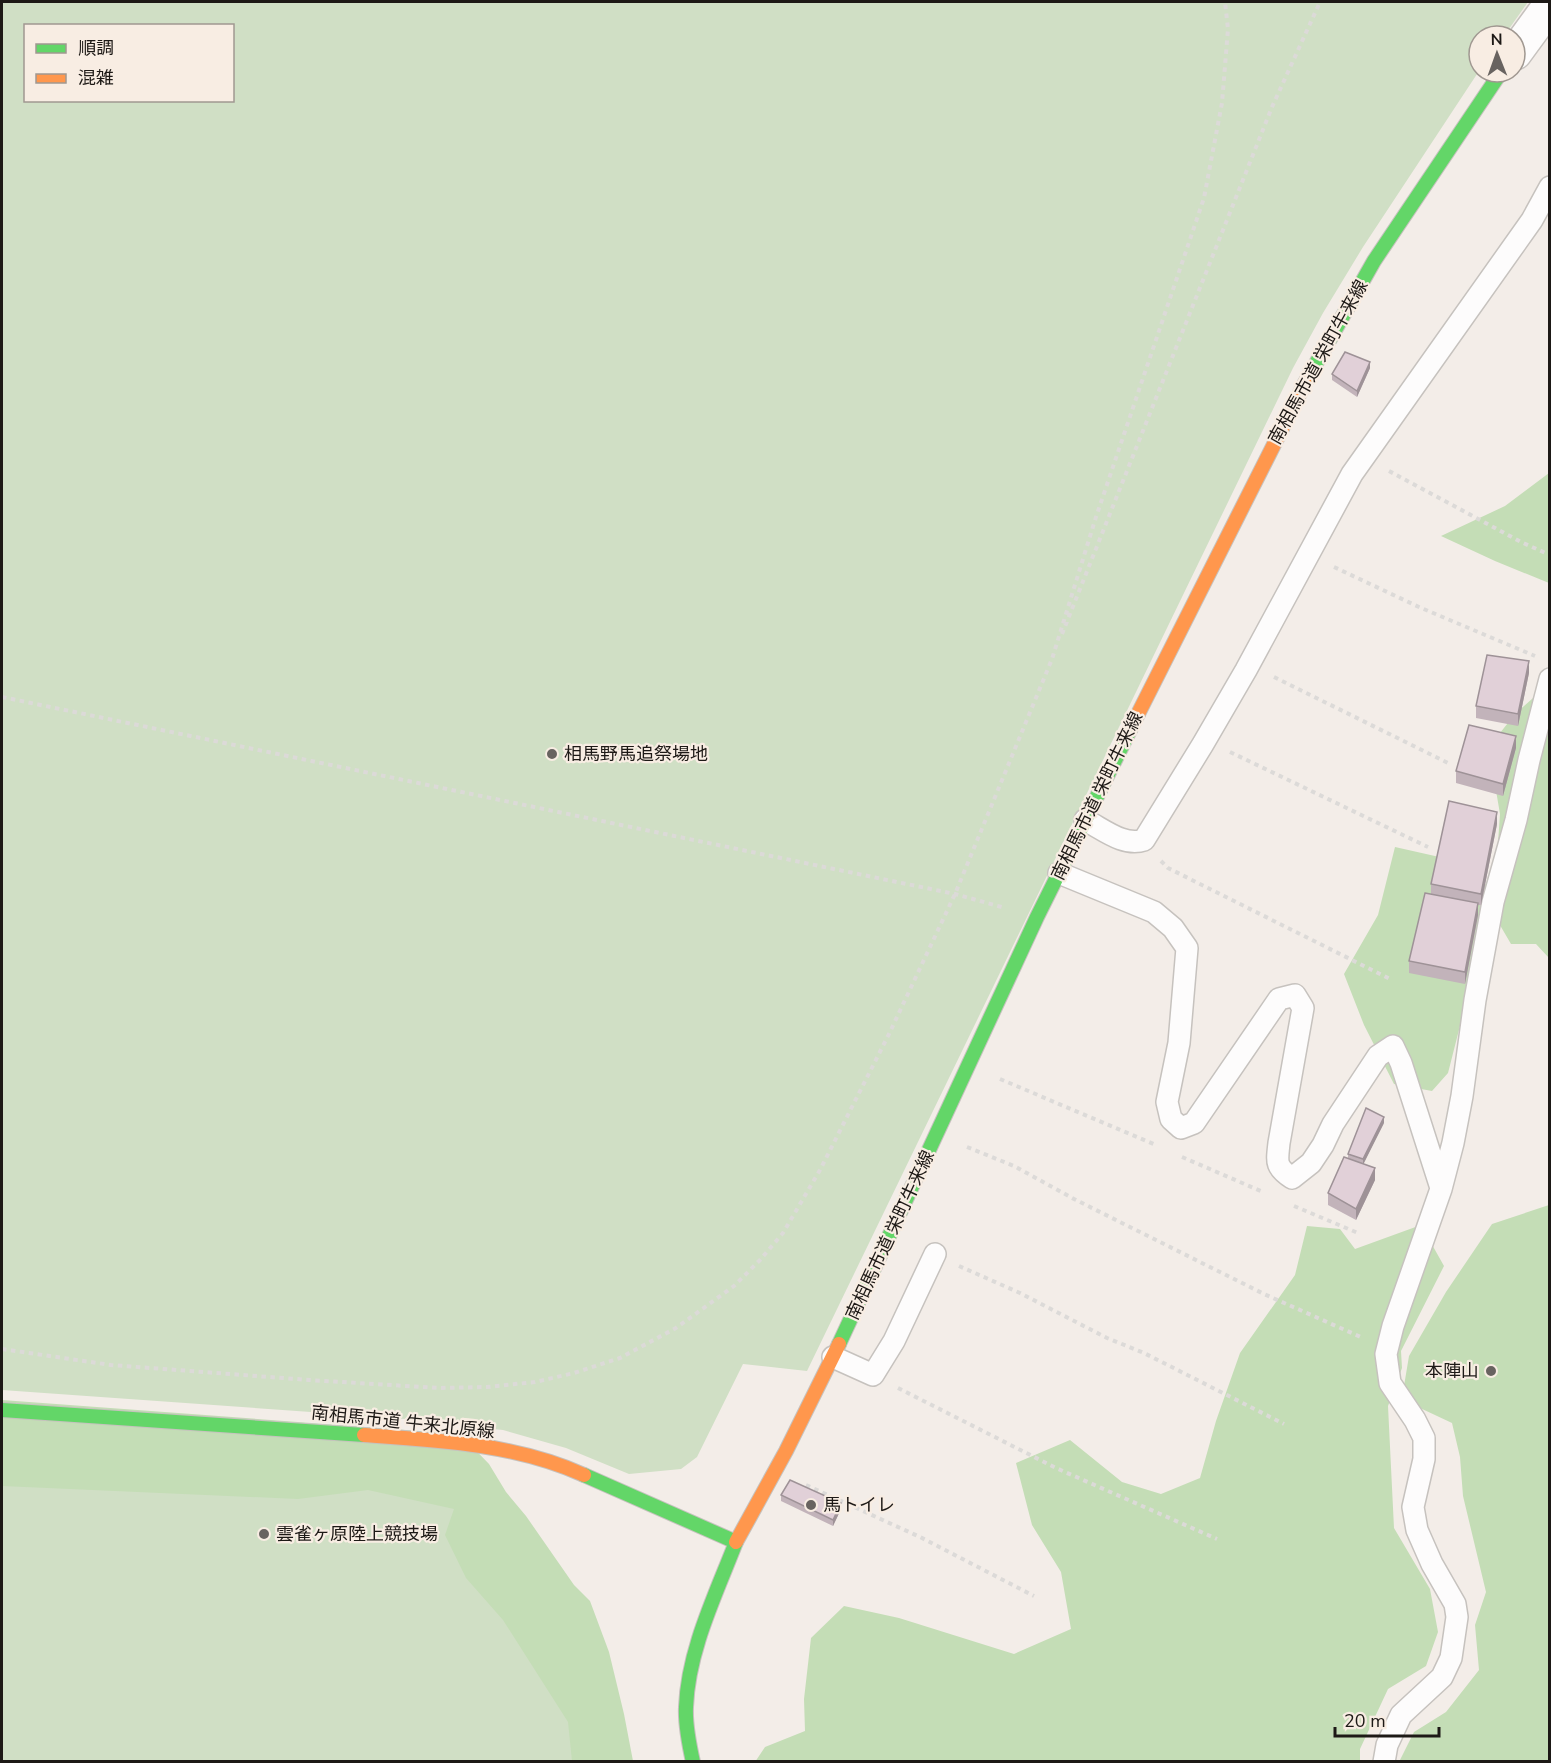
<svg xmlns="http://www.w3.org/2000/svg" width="1551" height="1763" font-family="'Nunito Sans','Noto Sans JP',sans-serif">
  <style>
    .green { fill: #d0dfc5; fill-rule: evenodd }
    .forest { fill: #c4ddb6 }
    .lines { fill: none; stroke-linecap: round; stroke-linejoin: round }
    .lane-casing { stroke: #c6c2be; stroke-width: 24 }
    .street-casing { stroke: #c6c2be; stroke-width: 36 }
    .fast-casing { stroke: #c6c2be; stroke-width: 16 }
    .slow-casing { stroke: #c6c2be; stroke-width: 16 }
    .path { stroke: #dcdad8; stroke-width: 4; stroke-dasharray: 4.5 4.5; stroke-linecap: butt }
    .lane { stroke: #fdfcfc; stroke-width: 21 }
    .street { stroke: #fdfcfc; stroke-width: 33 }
    .fast { stroke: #63d668; stroke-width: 14 }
    .slow { stroke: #ff974d; stroke-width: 14 }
    .wall { fill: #c2b3ba }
    .shaded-wall { fill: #9e9297 }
    .building { fill: #e1d0d8; stroke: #9e9297; stroke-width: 1.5 }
    .poi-dot { fill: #686360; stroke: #f8ede3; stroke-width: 2 }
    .labels { text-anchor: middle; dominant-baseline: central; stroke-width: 4.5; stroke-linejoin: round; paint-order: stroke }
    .street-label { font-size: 18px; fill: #1d1916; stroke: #f8ede3 }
    .poi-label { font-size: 18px; fill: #1d1916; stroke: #f8ede3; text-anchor: start }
  </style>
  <rect width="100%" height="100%" fill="#f3ede8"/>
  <path class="green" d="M 2,2 L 1528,2 L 1504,36 L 1479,36 L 1479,71 L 1363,247 L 1323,313 L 1293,368 L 807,1371 L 743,1364 L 697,1457 L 681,1469 L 629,1474 L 566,1448 L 503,1430 L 396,1418 L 2,1390 ZM 26,26 L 232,26 L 232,100 L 26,100 Z
    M 2,1440 L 480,1466 L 620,1761 L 2,1761 Z"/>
  <path class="forest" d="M 1549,473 L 1549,583 L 1495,561 L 1441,536 L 1505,506 Z
    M 1549,684 L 1549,958 L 1536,944 L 1511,944 L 1497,920 L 1497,857 L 1500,814 L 1493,773 L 1500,733 L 1515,714 Z
    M 1395,847 L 1466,863 L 1491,890 L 1475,967 L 1448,1073 L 1432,1091 L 1394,1084 L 1364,1025 L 1344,974 L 1378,915 Z
    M 1549,1205 L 1549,1761 L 1399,1762 L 1414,1732 L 1446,1712 L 1479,1670 L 1475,1625 L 1486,1592 L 1463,1496 L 1460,1457 L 1452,1423 L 1420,1408 L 1404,1386 L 1409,1356 L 1446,1292 L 1492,1224 Z
    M 1421,1225 L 1444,1266 L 1401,1351 L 1402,1368 L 1388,1406 L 1394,1528 L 1430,1589 L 1438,1632 L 1426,1666 L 1388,1689 L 1360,1749 L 1360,1761 L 755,1762 L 765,1747 L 805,1731 L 804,1699 L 811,1638 L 844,1606 L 899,1618 L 1014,1654 L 1071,1629 L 1061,1572 L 1032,1525 L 1016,1463 L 1070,1440 L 1122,1482 L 1161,1494 L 1200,1478 L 1216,1421 L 1240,1353 L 1295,1275 L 1307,1226 L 1340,1229 L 1355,1249 Z
    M 2,1400 L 460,1434 L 489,1464 L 506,1492 L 526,1516 L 574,1585 L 590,1601 L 609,1652 L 624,1714 L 633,1761 L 572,1761 L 568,1722 L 503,1620 L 466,1578 L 445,1535 L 454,1509 L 368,1490 L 298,1499 L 2,1486 Z"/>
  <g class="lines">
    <g class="lane-casing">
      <path id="lane" d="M 1085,820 C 1103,829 1124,847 1144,840 L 1203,744 L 1246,670 L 1352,474 L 1532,220 L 1550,187
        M 1059,873 L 1154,912 L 1173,928 L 1187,948 L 1179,1043 L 1167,1102 L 1171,1119 L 1181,1128 L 1194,1123 L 1279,999 L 1295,995 L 1303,1008 L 1279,1143 C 1277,1162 1275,1167 1292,1178 L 1311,1163 L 1323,1145 L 1333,1124 L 1378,1056 L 1393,1046 L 1401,1063 L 1441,1188
        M 833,1357 L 873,1375 L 894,1341 L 935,1254
        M 1384,1762 L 1387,1745 L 1401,1715 L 1442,1677 L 1451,1658 L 1457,1617 L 1455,1604 L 1432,1564 L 1417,1530 L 1413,1507 L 1424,1459 L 1424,1438 L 1415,1420 L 1390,1383 L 1386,1354 L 1393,1326 L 1441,1189 L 1453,1143 L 1462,1096 L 1475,1000 L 1493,902 L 1516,820 L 1529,760 L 1550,679"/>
    </g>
    <g class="street-casing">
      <path id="street" d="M 1515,53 L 1550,5"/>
    </g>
    <g class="fast-casing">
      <path id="fast" d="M 1305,383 L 1374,261 L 1501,72
        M 839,1344 L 1037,917 L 1138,714
        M 2,1410 L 364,1435
        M 584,1475 L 736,1542 C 716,1594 688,1650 686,1707 C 685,1725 689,1744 693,1762"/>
    </g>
    <g class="slow-casing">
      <path id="slow" d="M 1138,714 L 1305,383
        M 364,1435 C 438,1440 516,1444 584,1475
        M 736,1542 L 786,1451 L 839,1344"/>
    </g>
    <path class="path" d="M 1389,471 L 1521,542 L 1550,555
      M 1334,567 L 1419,607 L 1535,656
      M 1062,634 L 1272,107 L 1320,2
      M 1274,677 L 1450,764
      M 2,697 L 955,894 L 1005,908
      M 1230,752 L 1428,847
      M 1161,861 L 1168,868 L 1392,980
      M 1000,1079 L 1156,1145
      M 967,1147 L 1014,1166 L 1074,1199 L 1264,1294 L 1363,1338
      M 1182,1157 L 1263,1192
      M 1294,1206 L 1358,1233
      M 959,1266 L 1020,1293 L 1107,1338 L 1144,1353 L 1284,1424
      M 2,1349 L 111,1365 L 309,1380 L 439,1388 L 487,1387 L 535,1382 L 574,1373 L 620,1358 L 676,1328 L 734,1286 L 760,1260 L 783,1233 L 820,1170 L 889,1034 L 955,894 L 1052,659 L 1096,517 L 1204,198 L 1222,103 L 1228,29 L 1225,2
      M 898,1388 L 1056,1468 L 1217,1539
      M 806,1485 L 920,1537 L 1034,1596"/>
    <use href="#lane" class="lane"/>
    <use href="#street" class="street"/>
    <use href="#fast" class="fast"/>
    <use href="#slow" class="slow"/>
  </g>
  <path class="wall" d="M 1370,368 L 1357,397 L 1332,380 L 1332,374 Z
    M 1529,673 L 1518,726 L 1476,718 L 1476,706 Z
    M 1516,748 L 1503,796 L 1456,783 L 1456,771 Z
    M 1497,824 L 1481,905 L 1478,905 L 1478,915 L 1465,984 L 1409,973 L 1409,961 L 1431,895 L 1431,884 Z
    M 1384,1123 L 1363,1164 L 1375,1180 L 1356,1220 L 1328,1205 L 1328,1193 L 1348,1159 L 1348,1154 Z
    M 781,1495 L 841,1509 L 833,1526 L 781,1501 Z"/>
  <path class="shaded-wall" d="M 1370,362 L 1370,368 L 1357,397 L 1357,391 Z
    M 1529,661 L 1529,673 L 1518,726 L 1518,714 Z
    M 1516,736 L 1516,748 L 1503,796 L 1503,784 Z
    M 1497,812 L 1497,824 L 1481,905 L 1481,894 Z
    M 1478,903 L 1478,915 L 1465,984 L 1465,972 Z
    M 1384,1117 L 1384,1123 L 1363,1165 L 1363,1159 Z
    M 1375,1168 L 1375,1180 L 1356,1220 L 1356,1209 Z
    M 841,1503 L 841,1509 L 833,1526 L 833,1520 Z"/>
  <path class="building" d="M 1345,352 L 1370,362 L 1357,391 L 1332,374 Z
    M 1487,655 L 1529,661 L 1518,714 L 1476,706 Z
    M 1469,725 L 1516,736 L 1503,784 L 1456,771 Z
    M 1449,801 L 1497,812 L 1481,894 L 1431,884 Z
    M 1425,893 L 1478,903 L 1465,972 L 1409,961 Z
    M 1366,1108 L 1384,1117 L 1363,1159 L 1348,1154 Z
    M 1344,1157 L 1375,1168 L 1356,1209 L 1328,1193 Z
    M 790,1480 L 841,1503 L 833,1520 L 781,1495 Z"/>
  <g class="poi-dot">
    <circle cx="552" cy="754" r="6"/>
    <circle cx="1491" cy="1371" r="6"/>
    <circle cx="811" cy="1505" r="6"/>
    <circle cx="264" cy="1534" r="6"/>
  </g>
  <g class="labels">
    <g class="street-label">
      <text transform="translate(1318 362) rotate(-61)">南相馬市道 栄町牛来線</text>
      <text transform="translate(1097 796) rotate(-64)">南相馬市道 栄町牛来線</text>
      <text transform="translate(890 1235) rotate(-65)">南相馬市道 栄町牛来線</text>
      <text transform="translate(403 1422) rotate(6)">南相馬市道 牛来北原線</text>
    </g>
    <g class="poi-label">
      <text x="564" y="754">相馬野馬追祭場地</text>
      <text x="1479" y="1371" text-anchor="end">本陣山</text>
      <text x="823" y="1505">馬トイレ</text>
      <text x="276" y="1534">雲雀ヶ原陸上競技場</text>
    </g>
  </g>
  <rect width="1551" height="1763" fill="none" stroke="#1d1916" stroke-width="6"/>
  <rect x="24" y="24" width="210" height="78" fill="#f8ede3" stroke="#a09891" stroke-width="1.5"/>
  <rect x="36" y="44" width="30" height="9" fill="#63d668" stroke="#a09891" stroke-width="1.5"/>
  <text x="78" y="54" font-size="18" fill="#1d1916">順調</text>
  <rect x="36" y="74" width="30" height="9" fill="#ff974d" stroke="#a09891" stroke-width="1.5"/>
  <text x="78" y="84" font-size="18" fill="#1d1916">混雑</text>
  <g transform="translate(1497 54) rotate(359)"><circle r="28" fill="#f8ede3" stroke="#a09891" stroke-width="1.5"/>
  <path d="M0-4.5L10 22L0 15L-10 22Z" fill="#686360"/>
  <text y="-9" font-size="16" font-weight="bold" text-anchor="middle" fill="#1d1916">N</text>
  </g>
  <path d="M1335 1727v9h104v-9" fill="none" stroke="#1d1916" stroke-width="3"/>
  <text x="1344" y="1727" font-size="18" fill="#1d1916" stroke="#f8ede3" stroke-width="4.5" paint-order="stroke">20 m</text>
</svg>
